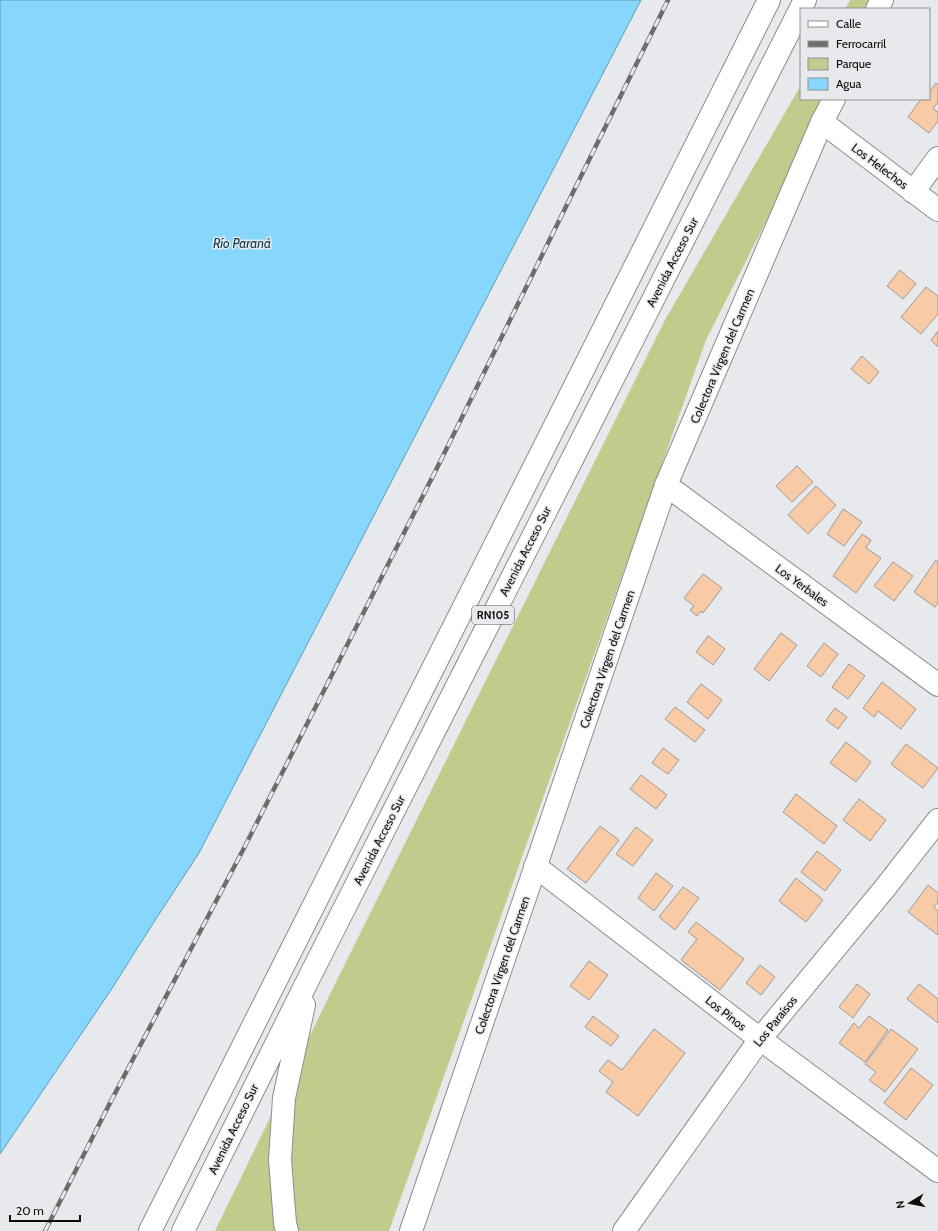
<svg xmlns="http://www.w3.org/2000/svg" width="938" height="1231" font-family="Cabin,sans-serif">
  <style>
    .green { fill: #bfcc8b }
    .water { fill: #86d7fb; stroke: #629ab4 }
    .building { fill: #f8cba6; stroke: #9c9997 }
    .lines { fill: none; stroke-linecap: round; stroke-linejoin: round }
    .street-casing { stroke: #8c8c8f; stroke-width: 24 }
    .secondary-casing { stroke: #8c8c8f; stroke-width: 24 }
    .highway-casing { stroke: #8c8c8f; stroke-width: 24 }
    .street { stroke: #fff; stroke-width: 22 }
    .secondary { stroke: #fff; stroke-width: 22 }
    .highway { stroke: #fff; stroke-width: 22 }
    .rail-casing { stroke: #6c6c6e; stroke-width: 4.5 }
    .rail { stroke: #e8e9ec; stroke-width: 3; stroke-dasharray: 9; stroke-linecap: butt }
    .labels { text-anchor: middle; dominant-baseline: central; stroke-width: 3; stroke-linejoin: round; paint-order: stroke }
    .shield { fill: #e8e9ec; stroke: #4f4f51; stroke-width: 1 }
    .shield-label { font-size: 11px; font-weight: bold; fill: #0d0d0e }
    .street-label { font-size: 12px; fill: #0d0d0e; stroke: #e8e9ec }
    .water-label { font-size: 13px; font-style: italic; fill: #093b4d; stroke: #e8e9ec }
  </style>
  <rect width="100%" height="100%" fill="#e8e9ec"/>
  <path class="green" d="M 850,0 L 877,0 L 873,9 L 845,9 Z
    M 801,85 L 801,99 L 828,99 L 706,340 L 389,1231 L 215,1231 L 336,982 L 665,320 Z"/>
  <path class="water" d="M 0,0 L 641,0 L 199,853 L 152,925 L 111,990 L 0,1154 Z"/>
  <path class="building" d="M 936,83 L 938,85 L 938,102 L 933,109 L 938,112 L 938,121 L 929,133 L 908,117 L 921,99 L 923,101 L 925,99 L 929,99 L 929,93 Z
    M 900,270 L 916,284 L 903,299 L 887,286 Z
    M 926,287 L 938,296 L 938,314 L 921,334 L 901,317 Z
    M 938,331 L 938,347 L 931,340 Z
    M 862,356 L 879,372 L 869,384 L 851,369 Z
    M 797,466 L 813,482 L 792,502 L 776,486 Z
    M 816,486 L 836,505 L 808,534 L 788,515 Z
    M 843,509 L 862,522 L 844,546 L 827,534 Z
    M 862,534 L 871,540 L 866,548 L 881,558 L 856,593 L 833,576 Z
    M 936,560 L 938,562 L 938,603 L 935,607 L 914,592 Z
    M 893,562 L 913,576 L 894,601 L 874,586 Z
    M 703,574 L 722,588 L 703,613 L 701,611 L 697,616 L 690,610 L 694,606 L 684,598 Z
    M 781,633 L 797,645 L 769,681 L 754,669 Z
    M 708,636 L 725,649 L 713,665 L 696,652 Z
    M 824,643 L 838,654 L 821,677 L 807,666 Z
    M 849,664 L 865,676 L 848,699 L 832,687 Z
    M 882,682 L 916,709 L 901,729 L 878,711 L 874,717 L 863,708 Z
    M 701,684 L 722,700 L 708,719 L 687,702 Z
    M 675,707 L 705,730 L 695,742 L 665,719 Z
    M 835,708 L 847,717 L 838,729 L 826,720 Z
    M 846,742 L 871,762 L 856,782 L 830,763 Z
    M 906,744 L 938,768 L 923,788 L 891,764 Z
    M 663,748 L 679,760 L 668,774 L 652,763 Z
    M 641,775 L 667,795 L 656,809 L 630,789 Z
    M 796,794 L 837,826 L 824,844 L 783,812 Z
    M 859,799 L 886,820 L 870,841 L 843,820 Z
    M 600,826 L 619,840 L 586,883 L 567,869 Z
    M 636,827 L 653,840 L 633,866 L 616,854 Z
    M 817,851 L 841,870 L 825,891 L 801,872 Z
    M 656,873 L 673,886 L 654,911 L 638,898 Z
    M 796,878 L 823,900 L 806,922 L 779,901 Z
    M 928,885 L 938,893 L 938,902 L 934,907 L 938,911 L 938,935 L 908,912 Z
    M 683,887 L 699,898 L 675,930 L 659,917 Z
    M 696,922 L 744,959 L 720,990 L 681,960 L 697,939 L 688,932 Z
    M 589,961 L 608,975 L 589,1000 L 570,986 Z
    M 760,965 L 775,977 L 761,995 L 746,983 Z
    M 857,984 L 870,994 L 853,1018 L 839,1007 Z
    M 919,984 L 938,999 L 938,1023 L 907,999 Z
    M 593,1016 L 619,1036 L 611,1046 L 585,1027 Z
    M 869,1016 L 888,1030 L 865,1062 L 839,1043 L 854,1023 L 859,1028 Z
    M 654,1029 L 685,1053 L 638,1116 L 606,1092 L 613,1082 L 599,1071 L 608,1060 L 622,1070 Z
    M 891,1029 L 918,1049 L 885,1092 L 869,1080 L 876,1072 L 865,1064 Z
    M 911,1068 L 933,1085 L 906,1120 L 884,1103 Z"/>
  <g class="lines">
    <g class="street-casing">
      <path id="street" d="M 822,122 L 938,210
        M 913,192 L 938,158
        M 666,485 L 938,685
        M 535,866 L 760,1039 L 938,1171
        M 624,1231 L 760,1039 L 885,888 L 938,820"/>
    </g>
    <g class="secondary-casing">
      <path id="secondary" d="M 877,9 L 882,0
        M 411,1231 L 666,485 L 822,122 L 834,99"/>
    </g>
    <g class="highway-casing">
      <path id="highway" d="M 150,1231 L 769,0
        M 183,1231 L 311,974 L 805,0
        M 287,1231 L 285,1223 L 280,1160 L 284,1098 L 304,1005"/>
    </g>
    <use href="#street" class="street"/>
    <use href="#secondary" class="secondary"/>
    <use href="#highway" class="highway"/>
    <g class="rail-casing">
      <path id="rail" d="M 45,1231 L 111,1101 L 243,850 L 437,468 L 668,0"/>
    </g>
    <use href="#rail" class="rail"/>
  </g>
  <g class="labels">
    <rect class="shield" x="472" y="606" width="42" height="18" rx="3"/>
    <g class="shield-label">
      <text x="493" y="615">RN105</text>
    </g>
    <g class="street-label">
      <text transform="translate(880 166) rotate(37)">Los Helechos</text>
      <text transform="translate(672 262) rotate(-63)">Avenida Acceso Sur</text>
      <text transform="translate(722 356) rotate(-67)">Colectora Vírgen del Carmen</text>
      <text transform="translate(525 551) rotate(-63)">Avenida Acceso Sur</text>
      <text transform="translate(802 585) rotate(36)">Los Yerbales</text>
      <text transform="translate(607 659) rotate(-71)">Colectora Vírgen del Carmen</text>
      <text transform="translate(379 840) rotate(-63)">Avenida Acceso Sur</text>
      <text transform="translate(502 965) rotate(-71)">Colectora Vírgen del Carmen</text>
      <text transform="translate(726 1013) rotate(38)">Los Pinos</text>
      <text transform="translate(775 1021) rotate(-51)">Los Paraísos</text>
      <text transform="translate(233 1129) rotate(-64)">Avenida Acceso Sur</text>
    </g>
    <g class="water-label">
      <text x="242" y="243">Río Paraná</text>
    </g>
  </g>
  <rect x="800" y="8" width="130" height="92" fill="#e8e9ec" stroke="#909193"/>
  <rect x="808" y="21" width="20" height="6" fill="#ffffff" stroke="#909193"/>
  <text x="836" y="28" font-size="12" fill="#0d0d0e">Calle</text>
  <rect x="808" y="41" width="20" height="6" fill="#6c6c6e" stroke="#909193"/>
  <text x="836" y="48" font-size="12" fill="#0d0d0e">Ferrocarril</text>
  <rect x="808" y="58" width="20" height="12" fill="#bfcc8b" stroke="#909193"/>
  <text x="836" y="68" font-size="12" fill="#0d0d0e">Parque</text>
  <rect x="808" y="78" width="20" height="12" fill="#86d7fb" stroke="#909193"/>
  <text x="836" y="88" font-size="12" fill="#0d0d0e">Agua</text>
  <g transform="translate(910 1203) rotate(260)" stroke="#e8e9ec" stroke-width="3" paint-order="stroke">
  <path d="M0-3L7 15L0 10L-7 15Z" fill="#0d0d0e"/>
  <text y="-6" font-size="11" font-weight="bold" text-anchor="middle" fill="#0d0d0e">N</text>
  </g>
  <path d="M10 1215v6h70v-6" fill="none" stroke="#0d0d0e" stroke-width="2"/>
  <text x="16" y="1215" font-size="12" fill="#0d0d0e" stroke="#e8e9ec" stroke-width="3" paint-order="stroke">20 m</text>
</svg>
